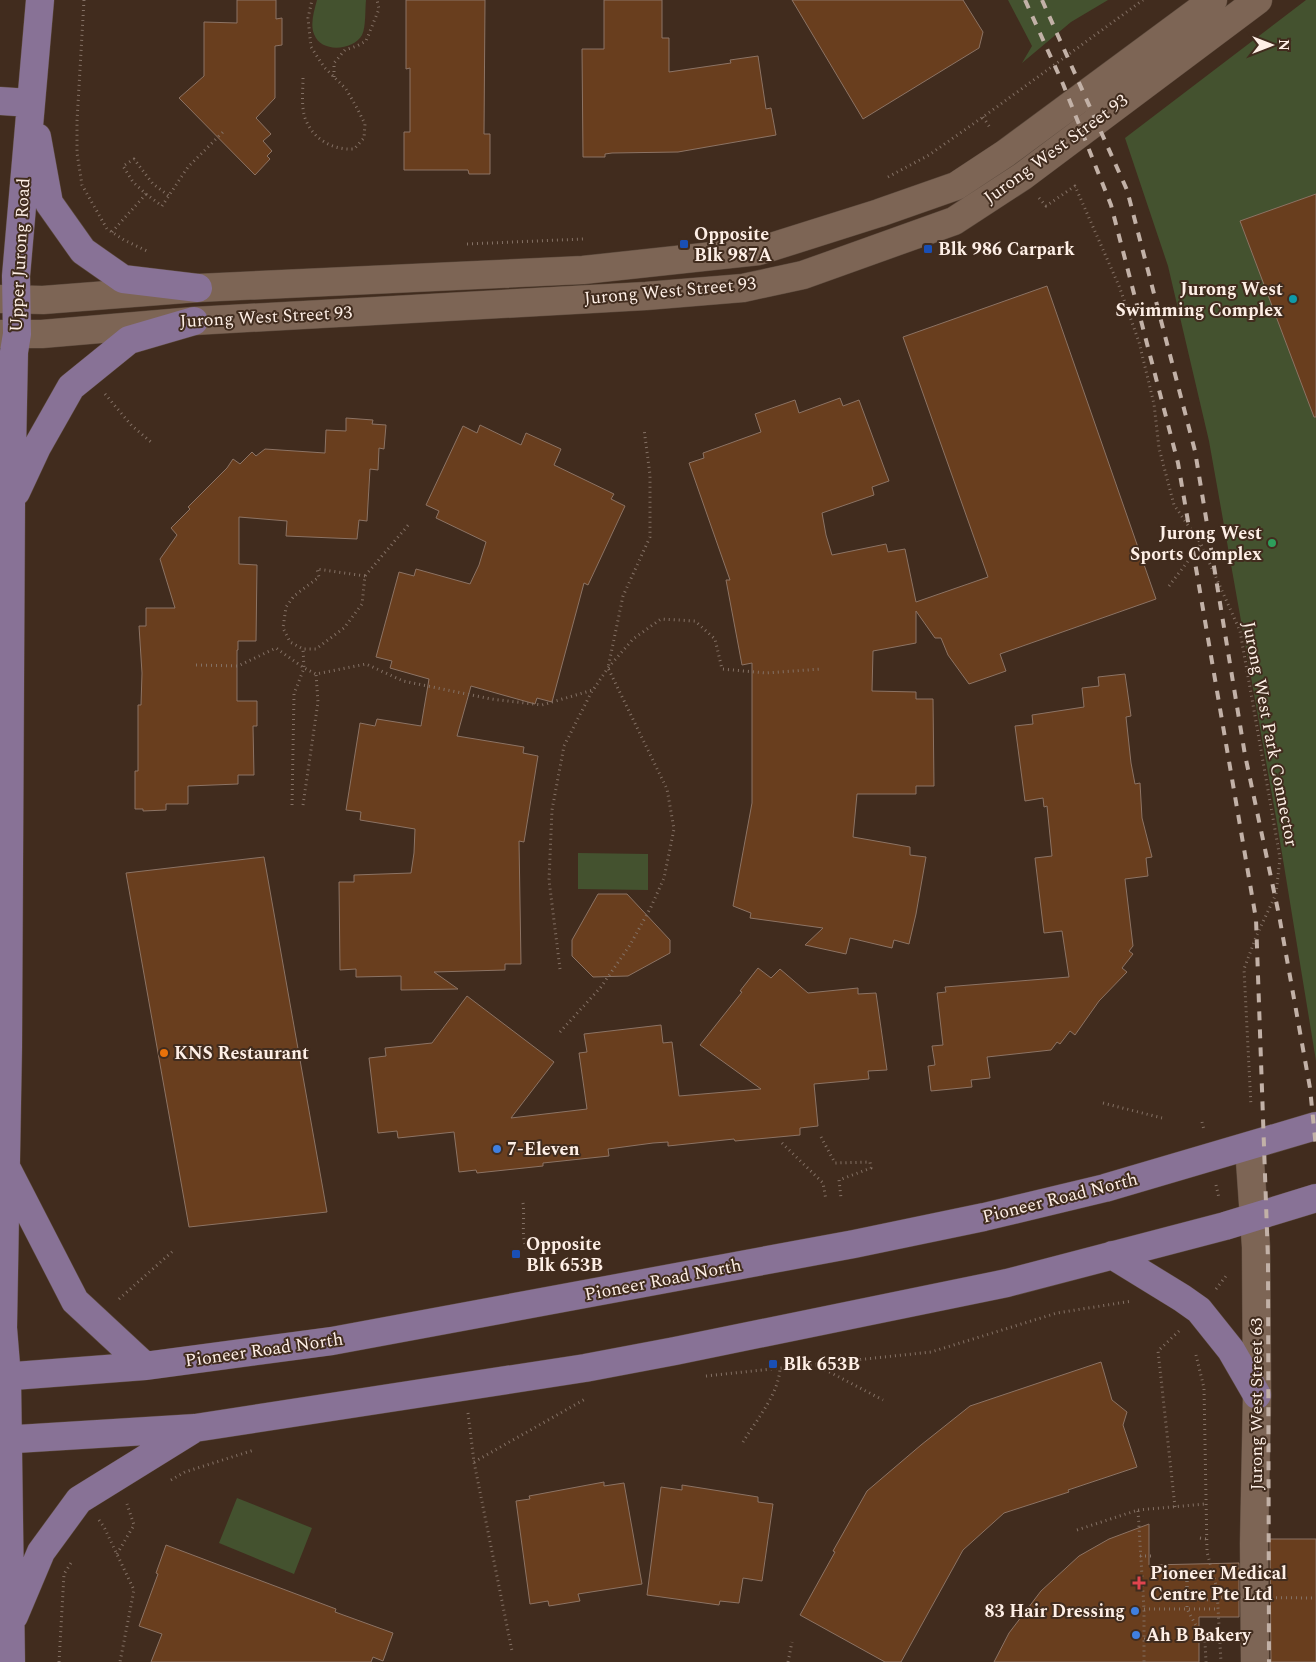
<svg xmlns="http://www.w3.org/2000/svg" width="1316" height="1662" font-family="Spectral,serif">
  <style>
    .green { fill: #44522f }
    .building { fill: #693e1e; stroke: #8c7364 }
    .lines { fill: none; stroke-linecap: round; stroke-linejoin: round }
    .minor-casing { stroke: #5b493c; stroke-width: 29 }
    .major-casing { stroke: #5b493c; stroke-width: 29 }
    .path { stroke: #847165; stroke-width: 3; stroke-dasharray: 1 4; stroke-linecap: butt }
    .minor { stroke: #7d6555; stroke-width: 28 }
    .major { stroke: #887296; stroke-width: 28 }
    .rail { stroke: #c2b1a7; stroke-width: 4; stroke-dasharray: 9 9; stroke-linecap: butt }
    .path-bridge { stroke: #847165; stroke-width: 3; stroke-dasharray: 1 4; stroke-linecap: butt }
    .transit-dot { fill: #1a4fb4; stroke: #412c1e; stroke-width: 2 }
    .culture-dot { fill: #0f9aa8; stroke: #412c1e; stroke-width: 2 }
    .leisure-dot { fill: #2e9e5b; stroke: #412c1e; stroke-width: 2 }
    .food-dot { fill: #e8710a; stroke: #412c1e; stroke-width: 2 }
    .shop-dot { fill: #3f7fe0; stroke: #412c1e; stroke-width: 2 }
    .health-dot { fill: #e0444e; stroke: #412c1e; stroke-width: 2 }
    .labels { text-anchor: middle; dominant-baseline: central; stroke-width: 4; stroke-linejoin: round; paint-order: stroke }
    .street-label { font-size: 18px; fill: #feefe6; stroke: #412c1e }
    .poi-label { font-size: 18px; font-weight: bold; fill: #feefe6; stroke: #412c1e; text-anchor: start }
  </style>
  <rect width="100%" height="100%" fill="#412c1e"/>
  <path class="green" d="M 317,0 L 366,0 C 365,9 366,28 362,35 C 354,50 321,54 314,34 C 310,24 314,11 317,0 Z
    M 1008,0 L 1108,0 L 1071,22 L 1022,63 L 1032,46 Z
    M 1306,0 L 1316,0 L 1316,1061 L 1277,823 L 1209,441 L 1168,266 L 1125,138 Z
    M 578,853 L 648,854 L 648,890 L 578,889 Z
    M 237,1498 L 312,1528 L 294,1574 L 219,1543 Z"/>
  <path class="building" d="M 237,0 L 276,0 L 276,19 L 282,18 L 282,45 L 275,46 L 275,98 L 256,118 L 271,134 L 263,141 L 272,151 L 267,156 L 270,159 L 255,175 L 179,98 L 204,76 L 204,22 L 237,23 Z
    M 406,0 L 485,0 L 484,134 L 490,134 L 490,174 L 469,174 L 468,170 L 404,170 L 404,132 L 410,132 L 410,68 L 406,69 Z
    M 604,0 L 662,0 L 662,38 L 669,38 L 669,72 L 731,63 L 730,60 L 758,56 L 766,109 L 771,108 L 776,135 L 678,152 L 612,153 L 605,154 L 605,157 L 583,157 L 582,49 L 604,49 Z
    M 792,0 L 963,0 L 983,32 L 979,48 L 863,119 Z
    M 1316,194 L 1316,417 L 1314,417 L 1240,221 Z
    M 1047,286 L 1156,599 L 1000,654 L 1006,671 L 969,684 L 948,655 L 941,638 L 935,638 L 916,611 L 916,643 L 873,651 L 872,691 L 916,692 L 916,699 L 933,699 L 934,786 L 916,786 L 916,794 L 857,794 L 853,837 L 910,847 L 910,855 L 926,857 L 916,914 L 909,944 L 894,940 L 892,948 L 850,938 L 846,954 L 805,945 L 823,928 L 750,918 L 751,913 L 733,906 L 752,803 L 752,663 L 742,665 L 726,580 L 730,580 L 689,463 L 704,458 L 703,453 L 761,432 L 755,414 L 795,400 L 799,413 L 840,398 L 843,406 L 859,400 L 889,481 L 872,487 L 874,495 L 822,513 L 826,535 L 832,555 L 886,544 L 888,552 L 905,549 L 916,602 L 988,577 L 903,337 Z
    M 346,418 L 373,420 L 372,424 L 386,425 L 384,449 L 379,448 L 378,470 L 370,469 L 367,521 L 359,520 L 357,539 L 286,536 L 287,521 L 239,517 L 239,564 L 257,565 L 256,641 L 238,641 L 238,650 L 237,650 L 237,701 L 257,701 L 257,726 L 253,726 L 254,775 L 238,775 L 238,784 L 188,786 L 188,804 L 166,804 L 166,810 L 143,811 L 143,809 L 135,809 L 135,771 L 138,771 L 138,705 L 141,705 L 142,673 L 139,626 L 146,626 L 146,608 L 175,608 L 160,559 L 177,535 L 171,528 L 190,509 L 188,507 L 227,468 L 233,459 L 240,464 L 252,452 L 256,456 L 265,449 L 325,453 L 326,430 L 346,431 Z
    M 480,425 L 521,445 L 526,433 L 561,449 L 554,465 L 614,494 L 611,499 L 625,506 L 588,585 L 584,583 L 552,702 L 537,698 L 535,704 L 471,686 L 457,736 L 524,747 L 523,753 L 538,756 L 524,842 L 519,841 L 521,964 L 505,964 L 505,970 L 434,972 L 458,989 L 401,990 L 401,976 L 356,977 L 356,969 L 340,970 L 339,882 L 354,882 L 354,875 L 411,873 L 414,853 L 415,829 L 360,820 L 361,812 L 346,810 L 360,723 L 375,726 L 377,719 L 421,726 L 429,679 L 390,668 L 392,661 L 376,657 L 399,572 L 414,576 L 416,569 L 470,584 L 479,565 L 486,542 L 436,518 L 439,511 L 426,505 L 463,426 L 477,433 Z
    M 1125,674 L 1131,716 L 1126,717 L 1131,763 L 1135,784 L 1140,783 L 1142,818 L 1152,857 L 1146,858 L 1148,876 L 1125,879 L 1133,946 L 1129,951 L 1133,954 L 1122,968 L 1127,972 L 1099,1001 L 1075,1035 L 1070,1031 L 1060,1044 L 1057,1042 L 1051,1050 L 987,1057 L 990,1078 L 971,1080 L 972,1087 L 931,1091 L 928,1066 L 935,1065 L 932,1046 L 943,1045 L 937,993 L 946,992 L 945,987 L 1069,977 L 1062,931 L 1044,933 L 1035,858 L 1052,856 L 1047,806 L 1044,807 L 1043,798 L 1025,801 L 1015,726 L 1033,724 L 1032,715 L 1084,707 L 1082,688 L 1099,686 L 1098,677 Z
    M 264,857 L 327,1212 L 189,1227 L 126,873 Z
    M 598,894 L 627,894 L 670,940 L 670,953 L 628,976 L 593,977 L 572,956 L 572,940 Z
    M 758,968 L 771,978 L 780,969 L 808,993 L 858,988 L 858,994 L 876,993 L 887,1070 L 868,1071 L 869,1079 L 814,1084 L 818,1126 L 800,1128 L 800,1135 L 735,1141 L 734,1139 L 668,1146 L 668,1142 L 653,1143 L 608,1149 L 609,1156 L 543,1163 L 543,1166 L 477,1173 L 476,1170 L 459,1172 L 454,1132 L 398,1138 L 397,1131 L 378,1133 L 369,1058 L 386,1056 L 385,1048 L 432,1043 L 467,996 L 554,1062 L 511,1118 L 587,1109 L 579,1053 L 587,1052 L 584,1034 L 661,1025 L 663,1043 L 672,1042 L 679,1096 L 761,1089 L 700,1045 L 742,992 L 740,991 Z
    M 1101,1362 L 1112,1400 L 1127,1412 L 1123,1425 L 1137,1467 L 1068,1490 L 1069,1492 L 1004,1513 L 963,1550 L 901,1662 L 885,1662 L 800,1615 L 835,1552 L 833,1551 L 867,1491 L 921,1445 L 970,1406 Z
    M 604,1482 L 604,1486 L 624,1483 L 642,1584 L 578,1594 L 580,1601 L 549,1606 L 548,1601 L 530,1604 L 516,1501 L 530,1499 L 529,1496 Z
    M 682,1485 L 758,1497 L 758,1502 L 773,1504 L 762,1581 L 743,1578 L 739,1603 L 720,1601 L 719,1605 L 647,1595 L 661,1487 L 682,1490 Z
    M 1149,1524 L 1149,1565 L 1239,1563 L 1239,1617 L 1199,1617 L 1199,1662 L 994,1662 L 1009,1633 L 1041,1591 L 1079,1556 L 1109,1539 Z
    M 1270,1539 L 1316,1539 L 1316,1662 L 1271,1662 Z
    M 166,1545 L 336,1609 L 335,1612 L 393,1633 L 383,1661 L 373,1657 L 371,1662 L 151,1662 L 162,1634 L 139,1626 L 158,1574 L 156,1573 Z"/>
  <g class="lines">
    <g class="minor-casing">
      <path id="minor" d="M 0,299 L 43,300 L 198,288 L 583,270 L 759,251 L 879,213 L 956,186 L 1006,153 L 1213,0
        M 0,334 L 42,334 L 194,321 L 646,296 L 743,288 L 803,275 L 954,221 L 1023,176 L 1258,0
        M 1249,1147 L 1256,1247 L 1257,1395 L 1254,1544 L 1255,1662"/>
    </g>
    <g class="major-casing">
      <path id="major" d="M 0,101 L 30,103
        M 37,137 L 49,203 L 83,251 L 123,279 L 198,288
        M 16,492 L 37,447 L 71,387 L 129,340 L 194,321
        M 7,1169 L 75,1301 L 145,1366
        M 1112,1255 L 1182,1298 L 1199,1310 L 1231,1350 L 1257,1395
        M 0,1377 L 145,1366 L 332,1341 L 854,1244 L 984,1217 L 1105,1188 L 1316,1126
        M 0,1440 L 195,1428 L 585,1368 L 675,1351 L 1007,1283 L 1225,1226 L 1316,1198
        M 14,1616 L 41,1552 L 79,1500 L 192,1430
        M 11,1662 L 7,1377 L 3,1328 L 8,1047 L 11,502 L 14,352 L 17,334 L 16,276 L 40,0"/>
    </g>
    <path class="path" d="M 84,0 L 77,121 L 77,153 L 82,185 L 107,229 L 124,240 L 147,251
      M 334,77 L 334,63 L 345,50 L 357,46 L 366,41 L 379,9 L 377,0
      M 303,78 C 303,91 301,105 305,118 C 313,140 333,150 354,149 L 364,138 L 365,124 L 357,108 L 346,89 L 324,67 L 311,47 L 308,18 L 312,0
      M 983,117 L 991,129
      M 888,177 L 929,155 L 983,117 L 1143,0
      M 146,194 L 162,206 L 188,167 L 223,132
      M 1039,198 L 1046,206 L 1075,186 L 1119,286 L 1139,342 L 1154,404 L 1159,448 L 1174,505 L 1201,544 L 1240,631 L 1280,858 L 1276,894 L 1256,937 L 1244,969 L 1251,1106
      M 112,232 L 146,194 L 133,182 L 123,166 L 134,159 L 153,184 L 169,196
      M 467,244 L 583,239
      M 105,394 L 132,426 L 151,442
      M 365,576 L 317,569 L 319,577 L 294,596 L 286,607 L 283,628 L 290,642 L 303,649 L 316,649 L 344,628 L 362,604 L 365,576 L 410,523
      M 1169,586 L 1201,544
      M 196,665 L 238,666 L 276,648 L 304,668 L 316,674 L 366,664 L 403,681 L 491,699 L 542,705 L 593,690 L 608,668 L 633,639 L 661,619 L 695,621 L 715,639 L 722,669 L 766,673 L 821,669
      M 292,805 L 294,694 L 304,668 L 303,649
      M 303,805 L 318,702 L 316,674
      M 560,969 L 549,880 L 552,810 L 564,746 L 592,691
      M 560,1032 L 601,987 L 630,945 L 651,907 L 664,878 L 674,829 L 667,789 L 608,668 L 623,596 L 650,537 L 650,475 L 644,429
      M 1103,1103 L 1162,1118
      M 1202,1122 L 1204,1130
      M 821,1137 L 835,1163 L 870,1162 L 871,1168 L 839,1180 L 841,1198
      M 782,1143 L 823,1183 L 826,1200
      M 1216,1185 L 1219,1198
      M 523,1203 C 525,1218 521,1234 526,1248
      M 1216,1289 L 1226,1276
      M 119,1299 L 173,1251
      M 1196,1355 L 1204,1388 L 1207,1552 L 1217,1589 L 1221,1662
      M 816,1365 L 883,1400
      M 706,1376 L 931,1352 L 1057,1313 L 1132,1301
      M 468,1413 L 474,1462 L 512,1651
      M 743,1442 C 757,1419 778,1395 780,1369
      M 474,1462 L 587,1398
      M 171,1480 L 185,1472 L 254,1450
      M 1175,1507 L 1158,1351 L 1179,1331
      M 1138,1510 L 1205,1504
      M 99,1520 L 104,1527 L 134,1590 L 120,1662
      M 1077,1530 L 1138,1510 L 1144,1609 L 1144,1662
      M 1200,1538 L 1206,1539
      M 117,1554 L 134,1525 L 127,1504
      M 1140,1556 L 1152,1556
      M 1187,1576 L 1187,1609 L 1205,1642 L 1206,1662
      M 1187,1599 L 1218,1600
      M 1144,1609 L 1218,1609
      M 1144,1639 L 1165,1640
      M 59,1662 L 64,1574 L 71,1563
      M 788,1662 L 792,1642"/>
    <use href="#minor" class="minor"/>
    <use href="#major" class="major"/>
    <path class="rail" d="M 1025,0 L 1063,84 L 1111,205 L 1178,463 L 1256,919 L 1268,1260 L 1269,1662
      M 1042,0 L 1127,190 L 1195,451 L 1245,755 L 1279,915 L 1310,1088 L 1316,1148"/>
    <path class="path-bridge" d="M 1187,1576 L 1187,1597 L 1316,1598"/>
  </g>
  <g class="transit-dot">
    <rect x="679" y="239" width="10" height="10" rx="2.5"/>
    <rect x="923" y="244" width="10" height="10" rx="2.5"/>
    <rect x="511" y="1249" width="10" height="10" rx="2.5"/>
    <rect x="768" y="1359" width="10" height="10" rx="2.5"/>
  </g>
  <circle class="culture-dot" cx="1293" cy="299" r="5"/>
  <circle class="leisure-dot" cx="1272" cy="543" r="5"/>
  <circle class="food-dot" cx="164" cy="1053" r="5"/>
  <g class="shop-dot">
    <circle cx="497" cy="1149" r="5"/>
    <circle cx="1135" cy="1611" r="5"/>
    <circle cx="1136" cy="1635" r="5"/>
  </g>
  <path class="health-dot" d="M1136.5 1575.5h5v5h5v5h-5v5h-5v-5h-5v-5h5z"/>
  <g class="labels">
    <g class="street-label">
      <text transform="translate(1056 149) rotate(-36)">Jurong West Street 93</text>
      <text transform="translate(20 255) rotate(-87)">Upper Jurong Road</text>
      <text transform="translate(670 291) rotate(-5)">Jurong West Street 93</text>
      <text transform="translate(266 317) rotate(-3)">Jurong West Street 93</text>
      <text transform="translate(1270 734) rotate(79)">Jurong West Park Connector</text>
      <text transform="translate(1060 1198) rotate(-14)">Pioneer Road North</text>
      <text transform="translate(663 1280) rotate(-11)">Pioneer Road North</text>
      <text transform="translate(264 1350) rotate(-8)">Pioneer Road North</text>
      <text transform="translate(1256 1404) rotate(-90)">Jurong West Street 63</text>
    </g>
    <g class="poi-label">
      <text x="694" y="234">Opposite<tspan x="694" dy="21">Blk 987A</tspan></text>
      <text x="938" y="249">Blk 986 Carpark</text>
      <text x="1283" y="289" text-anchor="end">Jurong West<tspan x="1283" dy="21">Swimming Complex</tspan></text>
      <text x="1262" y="533" text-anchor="end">Jurong West<tspan x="1262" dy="21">Sports Complex</tspan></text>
      <text x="174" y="1053">KNS Restaurant</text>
      <text x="507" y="1149">7-Eleven</text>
      <text x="526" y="1244">Opposite<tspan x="526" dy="21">Blk 653B</tspan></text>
      <text x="783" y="1364">Blk 653B</text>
      <text x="1150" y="1573">Pioneer Medical<tspan x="1150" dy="21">Centre Pte Ltd</tspan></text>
      <text x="1125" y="1611" text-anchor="end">83 Hair Dressing</text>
      <text x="1146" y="1635">Ah B Bakery</text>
    </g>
  </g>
  <g transform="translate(1271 45) rotate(90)" stroke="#412c1e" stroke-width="4" paint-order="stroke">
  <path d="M0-4L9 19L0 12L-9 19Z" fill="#feefe6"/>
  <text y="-8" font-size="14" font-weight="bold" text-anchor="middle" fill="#feefe6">N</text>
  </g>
</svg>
